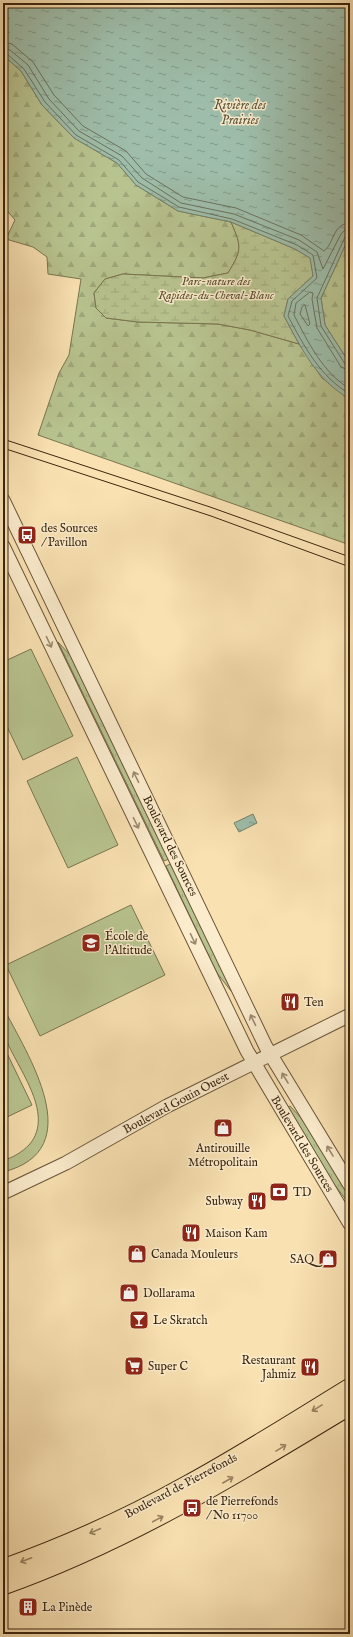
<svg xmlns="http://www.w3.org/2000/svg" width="353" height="1637" font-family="'IM FELL English',serif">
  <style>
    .grass { fill: url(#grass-tufts); stroke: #7a754f }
    .forest { fill: url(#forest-firs); stroke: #7a754f }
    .wetland { fill: url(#wetland-marsh); stroke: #7a754f }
    .garden { fill: #b8c490; stroke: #7a754f }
    .water { fill: url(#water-ripples); stroke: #76816c }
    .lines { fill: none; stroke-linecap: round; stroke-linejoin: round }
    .shore { stroke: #6c725c; stroke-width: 1 }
    .minor-casing { stroke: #6a5537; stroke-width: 15 }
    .major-casing { stroke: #3b260e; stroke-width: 19 }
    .minor { stroke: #fbeccd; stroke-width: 13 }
    .major { stroke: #f9e1b2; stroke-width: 17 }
    .tram { stroke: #3b260e; stroke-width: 1 }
    .oneway { stroke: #9b896e }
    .oneway2 { stroke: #9a8460 }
    .labels { text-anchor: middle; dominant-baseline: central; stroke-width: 3; stroke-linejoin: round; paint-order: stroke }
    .park-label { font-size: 12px; font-style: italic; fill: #5a4e2e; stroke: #fbeccd }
    .poi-label { font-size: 12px; fill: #3b260e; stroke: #fbeccd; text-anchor: start }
    .street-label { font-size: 12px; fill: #3b260e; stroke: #fbeccd }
    .water-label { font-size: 13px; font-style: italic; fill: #59543d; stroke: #fbeccd }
  </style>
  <defs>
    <pattern id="grass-tufts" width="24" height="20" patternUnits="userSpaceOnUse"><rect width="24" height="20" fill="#b8c490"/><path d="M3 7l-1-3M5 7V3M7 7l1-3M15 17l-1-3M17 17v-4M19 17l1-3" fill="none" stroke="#9fa87b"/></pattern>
    <pattern id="forest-firs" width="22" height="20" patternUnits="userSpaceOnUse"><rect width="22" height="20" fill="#b8c490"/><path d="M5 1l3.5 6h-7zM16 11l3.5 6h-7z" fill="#9fa87b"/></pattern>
    <pattern id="wetland-marsh" width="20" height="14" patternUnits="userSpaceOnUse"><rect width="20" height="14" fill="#b8c490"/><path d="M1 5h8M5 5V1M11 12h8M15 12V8" fill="none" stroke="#9fa87b"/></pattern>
    <pattern id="water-ripples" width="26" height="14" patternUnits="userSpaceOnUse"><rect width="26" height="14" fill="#9ebeab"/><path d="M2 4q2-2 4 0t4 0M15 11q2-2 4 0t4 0" fill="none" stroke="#829a8a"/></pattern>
  </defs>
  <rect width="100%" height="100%" fill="#f9e1b2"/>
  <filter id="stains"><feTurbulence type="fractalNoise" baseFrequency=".005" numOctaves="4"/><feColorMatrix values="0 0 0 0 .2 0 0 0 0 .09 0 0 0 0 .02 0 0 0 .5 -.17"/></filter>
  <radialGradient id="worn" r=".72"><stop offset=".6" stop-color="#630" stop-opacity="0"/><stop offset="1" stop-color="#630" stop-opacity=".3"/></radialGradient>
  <path class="grass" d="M 58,642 L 71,656 L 77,666 L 169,859 L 164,861 Z
    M 172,863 L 233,991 L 231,991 L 217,973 L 166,866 Z
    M 290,1106 L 303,1120 L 350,1197 L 350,1205 L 334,1184 L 288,1107 Z"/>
  <path class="forest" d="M 3,55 L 21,71 L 42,105 L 74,138 L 117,163 L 136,185 L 178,211 L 231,222 C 242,247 242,250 228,273 L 203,278 L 123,274 L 105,279 L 94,293 L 96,308 L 106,318 L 138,322 L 218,324 L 250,330 L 299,344 L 322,378 L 350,399 L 350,545 L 38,435 L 59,373 L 69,355 L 81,279 L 48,274 L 47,257 L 33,247 L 6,239 L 15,220 L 3,206 Z
    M 350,235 L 350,364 L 325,325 L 321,298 Z"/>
  <path class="wetland" d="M 231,222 L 295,249 L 311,258 L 313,276 L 288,299 L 284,316 L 299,344 L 250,330 L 218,324 L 138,322 L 106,318 L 96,308 L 94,293 L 105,279 L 123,274 L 203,278 L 228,273 C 242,250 242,247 231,222 Z"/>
  <path class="garden" d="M 31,649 L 73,736 L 23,760 L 3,718 L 3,662 Z
    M 77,757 L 118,845 L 68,868 L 27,781 Z
    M 131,905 L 165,975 L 40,1036 L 6,965 Z
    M 3,1007 C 27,1054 91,1150 3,1172 L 3,1160 C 13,1158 22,1152 29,1145 C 57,1113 14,1065 4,1034 C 1,1027 3,1015 3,1007 Z
    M 3,1045 L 32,1105 L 3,1119 Z"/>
  <path class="water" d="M 3,3 L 350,3 L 350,235 L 321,298 L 325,325 L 350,364 L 350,399 C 316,380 302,349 284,316 L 288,299 L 313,276 L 310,258 L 295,249 L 231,222 L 178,211 L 136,185 L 117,163 L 74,138 L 42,105 L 21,71 L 3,55 Z
    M 253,814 L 257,823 L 239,832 L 234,823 Z"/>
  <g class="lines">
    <path class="shore" d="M 3,42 L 12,44 L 33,62 L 54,95 L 83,126 L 126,151 L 146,174 L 183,197 L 236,208 L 301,235 L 324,251 C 335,242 332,224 350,223
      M 3,48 L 10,50 L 28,65 L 49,99 L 79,131 L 122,156 L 142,178 L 181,203 L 234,214 L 299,240 L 317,252 L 323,269 L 341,234 L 345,230 L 350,229
      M 3,53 L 7,54 L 24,69 L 45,102 L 76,135 L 119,160 L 138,182 L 179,207 L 232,219 L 297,245 L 313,255 L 317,278 L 292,301 L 288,316 C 304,346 320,377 350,394
      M 350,234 L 345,237 L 317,298 L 321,326 L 345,364 L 350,366
      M 305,305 L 310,324 L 308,326 L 300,314 L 302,307 Z
      M 350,371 L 341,367 L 317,328 L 312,299 L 313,293 L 310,292 L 296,303 L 294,315 C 308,342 323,373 350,389"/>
    <g class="minor-casing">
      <path id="minor" d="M 3,500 L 266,1047 L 350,1185
        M 3,546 L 247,1051 L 350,1224
        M 3,1193 L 66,1163 L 167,1106 L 350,1015"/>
    </g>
    <g class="major-casing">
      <path id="major" d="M 3,1568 C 67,1545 129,1517 188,1484 C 243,1454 296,1420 350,1387
        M 3,1586 C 127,1542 238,1474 350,1406"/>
    </g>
    <use href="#minor" class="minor"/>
    <use href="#major" class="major"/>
    <path class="tram" d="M 3,439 L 210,507 L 350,557
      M 3,448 L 211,516 L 350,567"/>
  </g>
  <defs><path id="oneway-shaft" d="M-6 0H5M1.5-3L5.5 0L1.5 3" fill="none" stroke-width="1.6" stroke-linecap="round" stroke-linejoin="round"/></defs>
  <g class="oneway">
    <use href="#oneway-shaft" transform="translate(49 642) rotate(64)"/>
    <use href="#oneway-shaft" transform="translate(136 777) rotate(-116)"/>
    <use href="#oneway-shaft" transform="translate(136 823) rotate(64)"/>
    <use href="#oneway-shaft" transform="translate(193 939) rotate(64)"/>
    <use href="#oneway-shaft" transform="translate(253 1020) rotate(-116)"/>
    <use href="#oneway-shaft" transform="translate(285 1078) rotate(-121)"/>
    <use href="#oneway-shaft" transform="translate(330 1151) rotate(-121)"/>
  </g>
  <g class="oneway2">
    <use href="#oneway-shaft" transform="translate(317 1408) rotate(149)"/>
    <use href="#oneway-shaft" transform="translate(281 1448) rotate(-32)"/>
    <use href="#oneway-shaft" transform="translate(228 1480) rotate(-30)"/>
    <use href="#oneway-shaft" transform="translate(158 1519) rotate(-28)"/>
    <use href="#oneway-shaft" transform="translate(95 1531) rotate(156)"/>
    <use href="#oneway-shaft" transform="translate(26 1560) rotate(159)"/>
  </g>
  <defs>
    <g id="bus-square" transform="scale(1)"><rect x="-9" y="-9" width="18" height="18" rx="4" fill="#8f2418" stroke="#fbeccd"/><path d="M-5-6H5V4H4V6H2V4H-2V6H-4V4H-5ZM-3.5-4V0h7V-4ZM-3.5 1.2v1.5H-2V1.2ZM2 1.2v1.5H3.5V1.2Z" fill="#fff"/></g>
    <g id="school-square" transform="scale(1)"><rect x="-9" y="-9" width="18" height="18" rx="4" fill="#8f2418" stroke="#fbeccd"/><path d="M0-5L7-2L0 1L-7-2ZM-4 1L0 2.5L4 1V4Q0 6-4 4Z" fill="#fff"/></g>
    <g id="restaurant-square" transform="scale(1)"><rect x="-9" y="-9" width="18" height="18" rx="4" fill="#8f2418" stroke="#fbeccd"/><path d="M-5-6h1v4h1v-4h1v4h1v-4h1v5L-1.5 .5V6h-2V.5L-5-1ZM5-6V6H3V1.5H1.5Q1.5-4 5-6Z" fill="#fff"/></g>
    <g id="shop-square" transform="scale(1)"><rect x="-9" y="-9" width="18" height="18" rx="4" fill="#8f2418" stroke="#fbeccd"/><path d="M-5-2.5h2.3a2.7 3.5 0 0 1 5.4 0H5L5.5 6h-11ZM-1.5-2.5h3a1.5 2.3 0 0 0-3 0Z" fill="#fff"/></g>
    <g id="bank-square" transform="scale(1)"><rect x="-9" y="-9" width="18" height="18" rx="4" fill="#8f2418" stroke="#fbeccd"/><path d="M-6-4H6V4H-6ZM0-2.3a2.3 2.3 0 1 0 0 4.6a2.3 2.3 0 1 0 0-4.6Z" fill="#fff"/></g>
    <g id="bar-square" transform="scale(1)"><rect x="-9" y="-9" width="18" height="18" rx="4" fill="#8f2418" stroke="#fbeccd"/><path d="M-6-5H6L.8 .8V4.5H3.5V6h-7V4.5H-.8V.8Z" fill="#fff"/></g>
    <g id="supermarket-square" transform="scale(1)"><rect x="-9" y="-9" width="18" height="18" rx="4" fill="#8f2418" stroke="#fbeccd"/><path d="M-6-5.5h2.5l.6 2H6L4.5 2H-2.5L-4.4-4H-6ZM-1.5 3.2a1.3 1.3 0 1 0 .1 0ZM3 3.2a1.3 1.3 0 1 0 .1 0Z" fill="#fff"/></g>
    <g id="building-square" transform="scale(1)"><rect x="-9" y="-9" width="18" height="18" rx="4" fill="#8f2418" stroke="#fbeccd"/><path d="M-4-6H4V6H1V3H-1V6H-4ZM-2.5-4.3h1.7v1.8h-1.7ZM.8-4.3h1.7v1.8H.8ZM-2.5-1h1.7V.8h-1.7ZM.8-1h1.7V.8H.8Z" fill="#fff"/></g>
  </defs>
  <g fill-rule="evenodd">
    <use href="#bus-square" x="27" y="535"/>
    <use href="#school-square" x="91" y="943"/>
    <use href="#restaurant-square" x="290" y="1002"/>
    <use href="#shop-square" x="223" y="1128"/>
    <use href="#bank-square" x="279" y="1192"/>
    <use href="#restaurant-square" x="257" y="1201"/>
    <use href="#restaurant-square" x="191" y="1233"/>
    <use href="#shop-square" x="137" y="1254"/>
    <use href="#shop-square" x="328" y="1259"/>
    <use href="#shop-square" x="129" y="1293"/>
    <use href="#bar-square" x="139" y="1320"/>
    <use href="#supermarket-square" x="134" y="1366"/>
    <use href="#restaurant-square" x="310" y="1367"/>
    <use href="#bus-square" x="192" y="1508"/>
    <use href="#building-square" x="28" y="1607"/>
  </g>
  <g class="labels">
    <g class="park-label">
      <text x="216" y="281">Parc-nature des<tspan x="216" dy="14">Rapides-du-Cheval-Blanc</tspan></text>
    </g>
    <g class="poi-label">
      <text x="41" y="528">des Sources<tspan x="41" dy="14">/ Pavillon</tspan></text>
      <text x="105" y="936">École de<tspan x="105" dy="14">l'Altitude</tspan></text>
      <text x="304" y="1002">Ten</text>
      <text x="223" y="1148" text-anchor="middle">Antirouille<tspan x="223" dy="14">Métropolitain</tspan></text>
      <text x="293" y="1192">TD</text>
      <text x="243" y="1201" text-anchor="end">Subway</text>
      <text x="205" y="1233">Maison Kam</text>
      <text x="151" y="1254">Canada Mouleurs</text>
      <text x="314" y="1259" text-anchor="end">SAQ</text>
      <text x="143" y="1293">Dollarama</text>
      <text x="153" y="1320">Le Skratch</text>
      <text x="296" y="1360" text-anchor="end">Restaurant<tspan x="296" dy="14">Jahmiz</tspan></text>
      <text x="148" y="1366">Super C</text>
      <text x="206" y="1501">de Pierrefonds<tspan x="206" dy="14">/ No 11700</tspan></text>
      <text x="42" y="1607">La Pinède</text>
    </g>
    <g class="street-label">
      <text transform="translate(170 846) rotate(64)">Boulevard des Sources</text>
      <text transform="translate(176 1103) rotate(-28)">Boulevard Gouin Ouest</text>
      <text transform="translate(302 1144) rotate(59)">Boulevard des Sources</text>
      <text transform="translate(181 1486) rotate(-28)">Boulevard de Pierrefonds</text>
    </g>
    <g class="water-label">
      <text x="240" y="105">Rivière des<tspan x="240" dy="15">Prairies</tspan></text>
    </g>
  </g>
  <rect width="353" height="1637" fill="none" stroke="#f9e1b2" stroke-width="16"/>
  <rect x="4" y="4" width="345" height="1629" fill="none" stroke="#3b260e" stroke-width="2"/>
  <rect x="8" y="8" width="337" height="1621" fill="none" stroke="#3b260e"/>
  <rect width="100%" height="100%" filter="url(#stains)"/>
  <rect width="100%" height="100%" fill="url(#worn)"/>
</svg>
